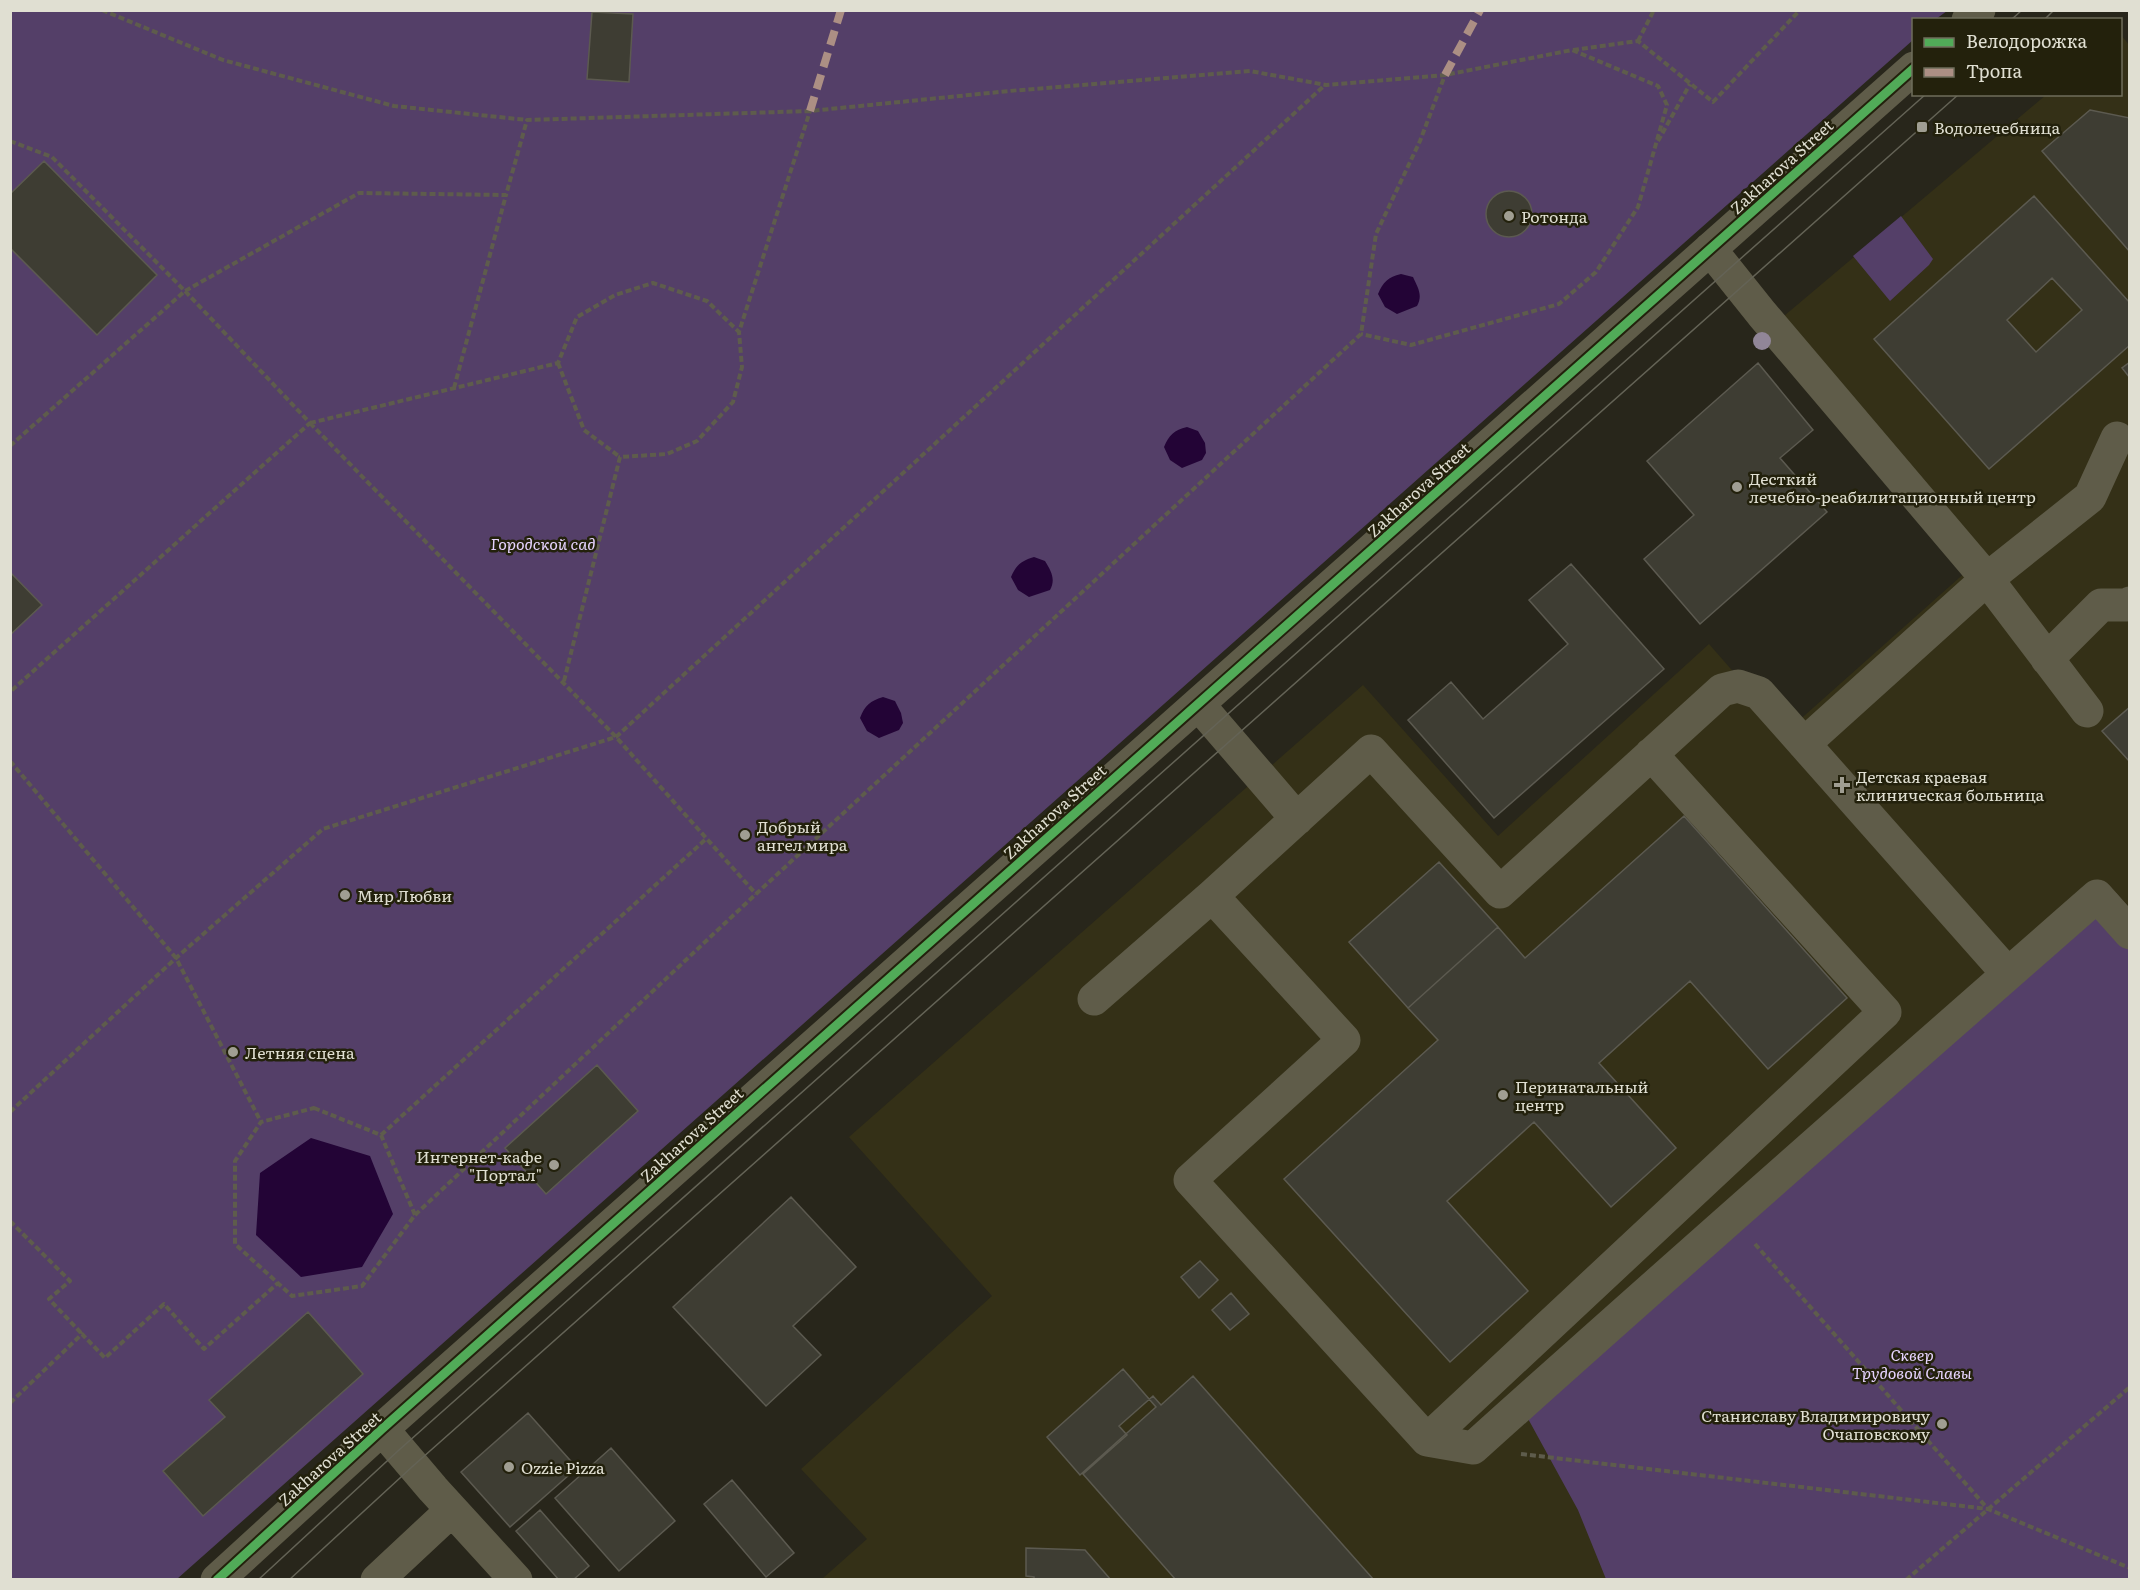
<svg xmlns="http://www.w3.org/2000/svg" width="2140" height="1590" font-family="Literata,serif">
  <style>
    .built { fill: #343017 }
    .green { fill: #543f68 }
    .water { fill: #230436 }
    .building { fill: #3e3d33; stroke: #5c5a50; stroke-width: 1.5; fill-rule: evenodd }
    .lines { fill: none; stroke-linecap: round; stroke-linejoin: round }
    .path { stroke: #5e5c4c; stroke-width: 4; stroke-dasharray: 6 3; stroke-linecap: butt }
    .minor { stroke: #5f5c49; stroke-width: 33 }
    .tram { stroke: #646356; stroke-width: 1.5 }
    .quiet { stroke: #ac8f84; stroke-width: 8; stroke-dasharray: 15 8; stroke-linecap: butt }
    .cycleway-casing { stroke: #23210c; stroke-width: 13 }
    .cycleway { stroke: #51ab58; stroke-width: 9 }
    .tree { fill: #918698 }
    .poi-dot { fill: #a09e92; stroke: #23210c; stroke-width: 2 }
    .labels { text-anchor: middle; dominant-baseline: central; stroke-width: 5; stroke-linejoin: round; paint-order: stroke }
    .poi-label { font-size: 16px; fill: #e0dfd2; stroke: #23210c; text-anchor: start }
    .street-label { font-size: 16px; fill: #e0dfd2; stroke: #23210c }
    .park-label { font-size: 16px; font-style: italic; fill: #e7d4ff; stroke: #23210c }
  </style>
  <rect width="100%" height="100%" fill="#28261b"/>
  <path class="built" d="M 2121,35 L 2130,46 L 2129,1579 L 822,1579 L 867,1539 L 801,1469 L 992,1296 L 849,1137 L 1363,685 L 1498,836 L 1709,644 L 1786,732 L 1986,554 L 1784,316 L 2046,95 L 2120,94 Z"/>
  <path class="green" d="M 11,11 L 1947,11 L 1936,19 L 1914,20 L 1913,40 L 177,1579 L 11,1580 Z
    M 1901,216 L 1933,259 L 1929,265 L 1890,301 L 1853,256 Z
    M 2116,893 L 2130,909 L 2129,1579 L 1606,1579 L 1578,1510 L 1526,1415 Z"/>
  <path class="water" d="M 1401,274 L 1413,277 C 1418,288 1423,295 1417,306 L 1397,314 L 1385,307 L 1378,294 C 1383,282 1388,277 1401,274 Z
    M 1187,427 L 1198,431 L 1205,443 L 1206,453 L 1202,460 L 1182,468 L 1170,460 L 1164,447 C 1169,435 1174,430 1187,427 Z
    M 1034,557 L 1045,561 C 1051,571 1056,579 1050,590 L 1029,597 L 1018,590 L 1011,577 C 1016,565 1021,561 1034,557 Z
    M 883,697 L 895,701 L 901,713 L 903,723 L 899,730 L 879,738 L 867,731 L 860,718 C 865,705 870,701 883,697 Z
    M 311,1138 L 370,1156 L 393,1214 L 362,1267 L 301,1277 L 256,1235 L 260,1173 Z"/>
  <path class="building" d="M 592,12 L 633,14 L 629,82 L 587,79 Z
    M 2090,110 L 2130,118 L 2130,252 L 2042,151 Z
    M 44,161 L 157,275 L 97,335 L 10,248 L 10,194 Z
    M1486 214a23 23 0 1 1 46 0a23 23 0 1 1-46 0Z
    M 2034,196 L 2130,303 L 2130,345 L 1989,469 L 1874,339 ZM 2052,278 L 2082,310 L 2036,352 L 2007,320 Z
    M 2130,362 L 2130,378 L 2122,368 Z
    M 1758,363 L 1813,430 L 1780,458 L 1827,512 L 1700,624 L 1644,559 L 1694,515 L 1647,461 Z
    M 1571,564 L 1664,669 L 1494,818 L 1408,720 L 1451,682 L 1483,719 L 1568,644 L 1529,600 Z
    M 10,572 L 42,605 L 10,635 Z
    M 2130,707 L 2130,762 L 2102,731 Z
    M 1684,816 L 1847,998 L 1768,1069 L 1690,981 L 1599,1063 L 1676,1148 L 1611,1207 L 1534,1122 L 1447,1201 L 1528,1291 L 1450,1362 L 1284,1179 L 1438,1040 L 1408,1008 L 1498,927 L 1525,958 Z
    M 1439,862 L 1498,927 L 1408,1008 L 1349,942 Z
    M 597,1065 L 638,1111 L 546,1194 L 505,1148 Z
    M 791,1197 L 856,1267 L 793,1326 L 821,1355 L 766,1406 L 673,1307 Z
    M 1200,1261 L 1218,1280 L 1199,1298 L 1181,1277 Z
    M 1231,1293 L 1249,1314 L 1230,1330 L 1212,1310 Z
    M 308,1312 L 363,1374 L 203,1516 L 163,1471 L 225,1417 L 209,1400 Z
    M 1123,1369 L 1156,1407 L 1080,1475 L 1047,1437 Z
    M 1193,1376 L 1374,1580 L 1176,1580 L 1083,1474 L 1127,1435 L 1119,1426 L 1153,1396 L 1161,1405 Z
    M 528,1413 L 577,1468 L 510,1527 L 461,1472 Z
    M 611,1448 L 675,1521 L 619,1571 L 555,1498 Z
    M 732,1480 L 794,1553 L 766,1577 L 704,1504 Z
    M 540,1510 L 589,1566 L 573,1580 L 559,1580 L 516,1531 Z
    M 1026,1548 L 1085,1550 L 1111,1580 L 1034,1580 L 1034,1577 L 1026,1576 Z"/>
  <g class="lines">
    <path class="path" d="M 102,10 L 223,60 L 394,106 L 527,120
      M 1638,41 L 1654,10
      M 1573,50 L 1638,41 L 1713,102 L 1800,10
      M 10,141 L 52,157 L 185,291 L 310,423 L 10,692
      M 1658,141 L 1690,84
      M 558,363 L 584,430 L 620,457
      M 454,388 L 506,195
      M 310,423 L 558,363 L 577,317 L 615,295 L 653,283 L 707,301 L 739,332 L 810,111
      M 310,423 L 616,737 L 756,894
      M 10,446 L 185,291 L 359,193 L 506,195 L 527,120 L 810,111 L 1009,91 L 1250,71 L 1326,85 L 1445,75 L 1572,50 L 1658,86 L 1667,105 L 1638,207 L 1596,272 L 1559,304 L 1411,345 L 1361,334
      M 564,681 L 620,457 L 667,454 L 697,441 L 733,402 L 742,367 L 739,332
      M 10,761 L 176,958 L 261,1122
      M 314,1108 L 381,1135 L 415,1215 L 362,1286 L 292,1296 L 235,1244 L 235,1161 L 261,1122 Z
      M 10,1112 L 176,958 L 323,829 L 616,737 L 1325,85
      M 381,1135 L 706,839
      M 415,1215 L 756,894 L 1361,334 L 1376,234 L 1420,141 L 1445,75
      M 10,1221 L 70,1281 L 49,1299 L 82,1334
      M 1755,1244 L 1988,1509 L 2130,1568
      M 10,1403 L 82,1334 L 105,1358 L 164,1304 L 204,1349 L 278,1283
      M 1521,1454 L 1988,1509
      M 1906,1580 L 2130,1387"/>
    <path class="minor" d="M 1968,20 L 1979,10
      M 1710,249 L 1762,314 L 1987,579 L 2087,711
      M 2047,659 L 2101,605 L 2127,605 L 2130,603
      M 1198,704 L 1297,819
      M 1804,744 L 1987,579 L 2090,497 L 2117,438
      M 2008,974 L 1759,693 L 1738,686 L 1722,690 L 1500,892 L 1371,751 L 1212,896 L 1344,1040 L 1190,1180 L 1427,1440 L 1473,1448 C 1680,1262 1888,1079 2097,896 L 2130,933
      M 1094,999 L 1212,896
      M 382,1429 L 433,1489 L 516,1580
      M 1427,1440 L 1885,1012 L 1651,754
      M 217,1580 L 382,1429 L 1914,68
      M 377,1580 L 452,1510"/>
    <path class="tram" d="M 2011,20 L 2022,10
      M 2044,20 L 2054,10
      M 258,1580 L 399,1450 L 1926,94
      M 289,1580 L 413,1466 L 1959,94"/>
    <path class="quiet" d="M 1445,75 L 1480,10
      M 810,111 L 841,10"/>
    <g class="cycleway-casing">
      <path id="cycleway" d="M 217,1580 L 382,1429 L 1914,68"/>
    </g>
    <use href="#cycleway" class="cycleway"/>
  </g>
  <circle class="tree" cx="1762" cy="341" r="9"/>
  <g class="poi-dot">
    <rect x="1916" y="121" width="12" height="12" rx="3"/>
    <circle cx="1509" cy="216" r="6"/>
    <circle cx="1737" cy="487" r="6"/>
    <path d="M1839 776h6v6h6v6h-6v6h-6v-6h-6v-6h6z"/>
    <circle cx="745" cy="835" r="6"/>
    <circle cx="345" cy="895" r="6"/>
    <circle cx="233" cy="1052" r="6"/>
    <circle cx="1503" cy="1095" r="6"/>
    <circle cx="554" cy="1165" r="6"/>
    <circle cx="1942" cy="1424" r="6"/>
    <circle cx="509" cy="1467" r="6"/>
  </g>
  <g class="labels">
    <g class="poi-label">
      <text x="1934" y="127">Водолечебница</text>
      <text x="1521" y="216">Ротонда</text>
      <text x="1749" y="478">Десткий<tspan x="1749" dy="18">лечебно-реабилитационный центр</tspan></text>
      <text x="1856" y="776">Детская краевая<tspan x="1856" dy="18">клиническая больница</tspan></text>
      <text x="757" y="826">Добрый<tspan x="757" dy="18">ангел мира</tspan></text>
      <text x="357" y="895">Мир Любви</text>
      <text x="245" y="1052">Летняя сцена</text>
      <text x="1515" y="1086">Перинатальный<tspan x="1515" dy="18">центр</tspan></text>
      <text x="542" y="1156" text-anchor="end">Интернет-кафе<tspan x="542" dy="18">"Портал"</tspan></text>
      <text x="1930" y="1415" text-anchor="end">Станиславу Владимировичу<tspan x="1930" dy="18">Очаповскому</tspan></text>
      <text x="521" y="1467">Ozzie Pizza</text>
    </g>
    <g class="street-label">
      <text transform="translate(1781 166) rotate(-42)">Zakharova Street</text>
      <text transform="translate(1418 489) rotate(-42)">Zakharova Street</text>
      <text transform="translate(1054 811) rotate(-42)">Zakharova Street</text>
      <text transform="translate(691 1134) rotate(-42)">Zakharova Street</text>
      <text transform="translate(329 1458) rotate(-42)">Zakharova Street</text>
    </g>
    <g class="park-label">
      <text x="543" y="543">Городской сад</text>
      <text x="1912" y="1354">Сквер<tspan x="1912" dy="18">Трудовой Славы</tspan></text>
    </g>
  </g>
  <rect width="2140" height="1590" fill="none" stroke="#e0dfd2" stroke-width="24"/>
  <rect x="1912" y="18" width="210" height="78" fill="#23210c" stroke="#6f6d5b" stroke-width="1.5"/>
  <rect x="1924" y="38" width="30" height="9" fill="#51ab58" stroke="#6f6d5b" stroke-width="1.5"/>
  <text x="1966" y="48" font-size="18" fill="#e0dfd2">Велодорожка</text>
  <rect x="1924" y="68" width="30" height="9" fill="#ac8f84" stroke="#6f6d5b" stroke-width="1.5"/>
  <text x="1966" y="78" font-size="18" fill="#e0dfd2">Тропа</text>
</svg>
